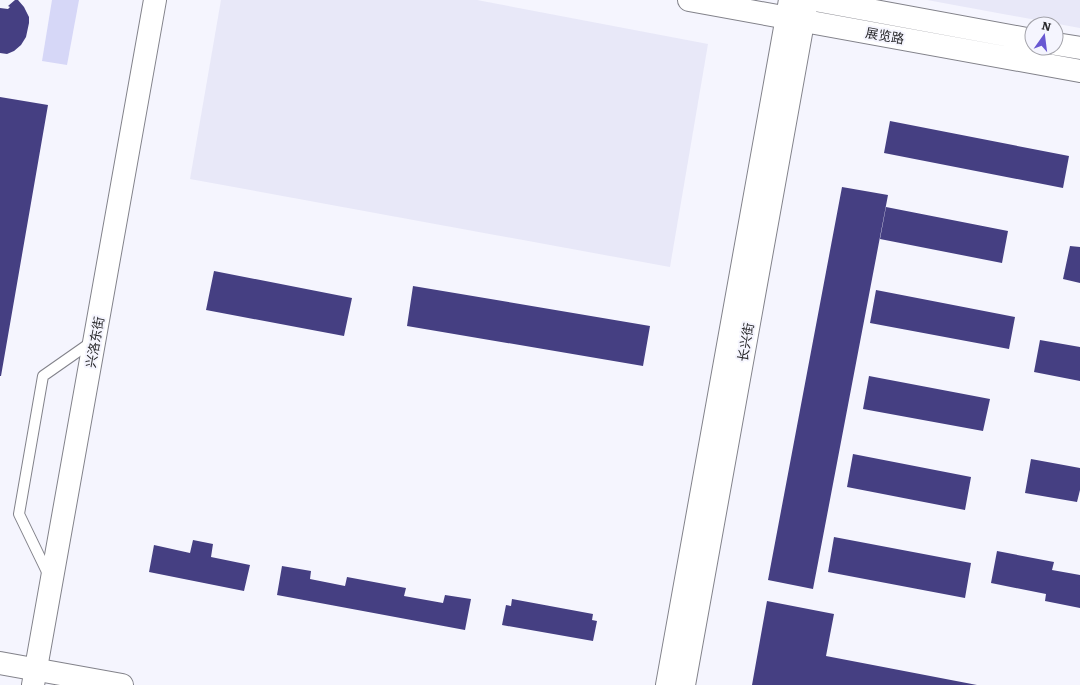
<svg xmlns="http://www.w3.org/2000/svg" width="1080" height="685" font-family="Literata,'Noto Sans SC',serif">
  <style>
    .built { fill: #e8e8f8 }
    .green { fill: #d6d7f7 }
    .building { fill: #453f82 }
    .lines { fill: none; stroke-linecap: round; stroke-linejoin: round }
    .service-casing { stroke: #82828a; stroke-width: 12 }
    .tertiary-casing { stroke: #82828a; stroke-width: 24 }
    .secondary-casing { stroke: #82828a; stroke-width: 24 }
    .service { stroke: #fff; stroke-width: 10 }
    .tertiary { stroke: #fff; stroke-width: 22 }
    .secondary { stroke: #fff; stroke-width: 22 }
    .labels { text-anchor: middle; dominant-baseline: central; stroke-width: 4; stroke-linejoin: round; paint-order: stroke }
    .street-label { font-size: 13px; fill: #29292c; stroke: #f5f5fe }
  </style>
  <rect width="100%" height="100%" fill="#f5f5fe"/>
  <path class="built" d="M 221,0 L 477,0 L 708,44 L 670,267 L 190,179 Z
    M 927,0 L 1080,0 L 1080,28 Z"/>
  <path class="green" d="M 52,0 L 79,0 L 67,65 L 42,61 Z"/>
  <path class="building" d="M 15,0 L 18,0 L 24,7 L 29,17 L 29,23 L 26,37 L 21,45 L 14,51 L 7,54 L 0,53 L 0,8 L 8,9 L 10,7 L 8,6 Z
    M 0,97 L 48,105 L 1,376 L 0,376 Z
    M 890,121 L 1069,156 L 1063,188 L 884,153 Z
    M 842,187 L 888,195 L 813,589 L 768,580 Z
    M 886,207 L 1008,231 L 1002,263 L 880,239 Z
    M 1070,246 L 1080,247 L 1080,283 L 1063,279 Z
    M 214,271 L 352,298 L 344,336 L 206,310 Z
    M 413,286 L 650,326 L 643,366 L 407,326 Z
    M 876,290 L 1015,317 L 1009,349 L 870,323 Z
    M 1040,340 L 1080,347 L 1080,381 L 1034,372 Z
    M 869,376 L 990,399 L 983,431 L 863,409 Z
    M 853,454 L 971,477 L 965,510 L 847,487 Z
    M 1031,459 L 1080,468 L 1080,490 L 1077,502 L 1025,493 Z
    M 834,537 L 971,563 L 965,598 L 828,572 Z
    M 193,540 L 213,544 L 211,557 L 250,565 L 244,591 L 149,572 L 154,545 L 190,553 Z
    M 997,551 L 1054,562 L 1052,570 L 1080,575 L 1080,608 L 1045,601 L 1046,594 L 991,583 Z
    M 282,566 L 311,571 L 310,579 L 345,586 L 347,577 L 406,588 L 404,596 L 443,603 L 445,595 L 471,599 L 465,630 L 277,595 Z
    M 512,599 L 593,614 L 592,620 L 597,621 L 593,641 L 502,625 L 506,605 L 511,606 Z
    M 767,601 L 834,614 L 826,656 L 977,685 L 752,685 Z"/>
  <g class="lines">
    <g class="service-casing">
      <path id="service" d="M 49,576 L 19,514 L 43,376 L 93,341"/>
    </g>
    <g class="tertiary-casing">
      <path id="tertiary" d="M 689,0 L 1080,71
        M 815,0 L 1032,40
        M 1056,44 L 1080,48
        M 33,685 L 155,0"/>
    </g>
    <g class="secondary-casing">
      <path id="secondary" d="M 0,663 L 122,685
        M 667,685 L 790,0
        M 684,685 L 807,0"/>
    </g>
    <use href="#service" class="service"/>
    <use href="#tertiary" class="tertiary"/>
    <use href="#secondary" class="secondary"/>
  </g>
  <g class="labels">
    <g class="street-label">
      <text transform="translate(885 35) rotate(10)">展览路</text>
      <text transform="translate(94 342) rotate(-80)">兴洛东街</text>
      <text transform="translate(745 342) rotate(-80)">长兴街</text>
    </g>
  </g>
  <g transform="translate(1044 36) rotate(14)"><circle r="19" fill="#f5f5fe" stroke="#a3a3aa"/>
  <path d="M0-3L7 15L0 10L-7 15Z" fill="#6858d2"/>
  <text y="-6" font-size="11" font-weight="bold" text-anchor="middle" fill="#29292c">N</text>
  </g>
</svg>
